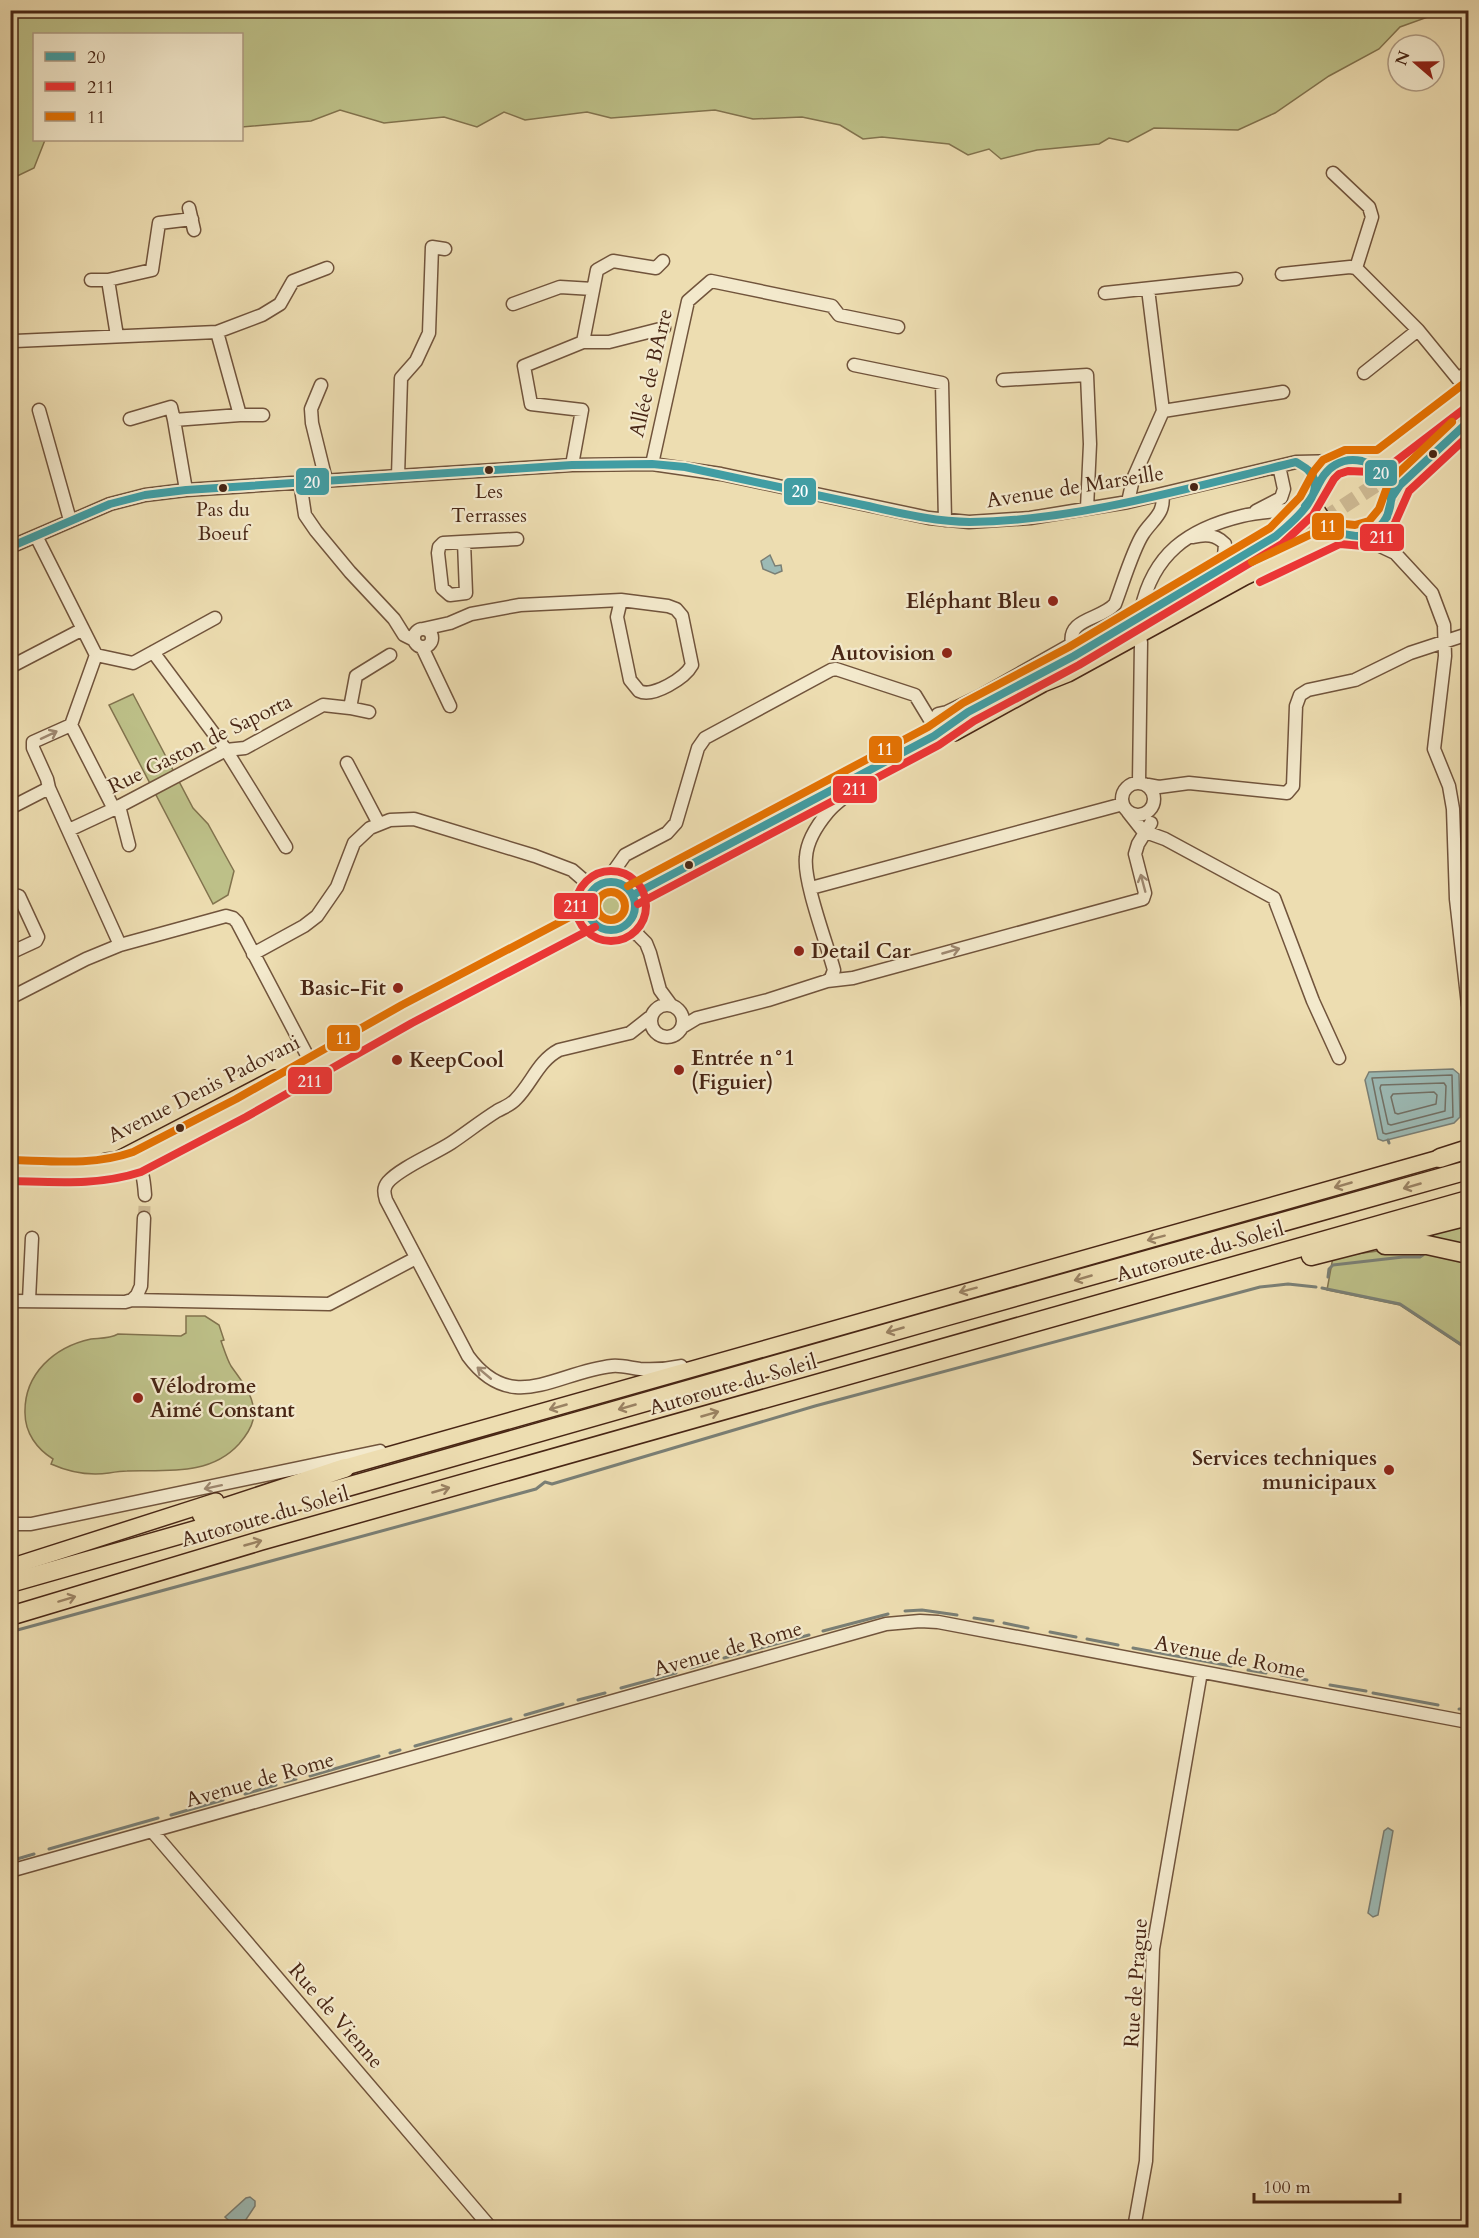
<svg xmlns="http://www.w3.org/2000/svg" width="1479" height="2238" font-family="Cardo,serif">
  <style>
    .green { fill: #bdc088; stroke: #82734e; stroke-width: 1.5 }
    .water { fill: #9cbab5; stroke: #7a7f75; stroke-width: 1.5 }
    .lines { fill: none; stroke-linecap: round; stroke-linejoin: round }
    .shore { stroke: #727065; stroke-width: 1.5 }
    .stream { stroke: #7a7f75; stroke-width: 3 }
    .minor-tunnel { stroke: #ccb892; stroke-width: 12; stroke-dasharray: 12 6; stroke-linecap: butt }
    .major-tunnel { stroke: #ccb892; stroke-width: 15; stroke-dasharray: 15 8; stroke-linecap: butt }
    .minor-casing { stroke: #71543c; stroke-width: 15 }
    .major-casing { stroke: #482615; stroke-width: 18 }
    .highway-casing { stroke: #482615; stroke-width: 21 }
    .minor { stroke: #f3e9cc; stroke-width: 12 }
    .major { stroke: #edddb1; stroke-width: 15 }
    .highway { stroke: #edddb1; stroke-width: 18 }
    .major-bridge-casing { stroke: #482615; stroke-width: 18; stroke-linecap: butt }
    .major-bridge { stroke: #edddb1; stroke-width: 15 }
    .bus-1-casing { stroke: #f3e9cc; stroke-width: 12 }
    .bus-2-casing { stroke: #f3e9cc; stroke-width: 12 }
    .bus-3-casing { stroke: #f3e9cc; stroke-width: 12 }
    .bus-1 { stroke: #419da3; stroke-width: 8 }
    .bus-2 { stroke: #ee3536; stroke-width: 8 }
    .bus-3 { stroke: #e47203; stroke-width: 8 }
    .oneway { stroke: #9e8870 }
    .oneway2 { stroke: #9a8263 }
    .bus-dot { fill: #482615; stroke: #f3e9cc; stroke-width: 2 }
    .poi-dot { fill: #8f2418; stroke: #f3e9cc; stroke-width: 2 }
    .labels { text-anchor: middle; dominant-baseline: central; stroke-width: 4.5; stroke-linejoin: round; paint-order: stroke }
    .bus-label { font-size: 20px; fill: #482615; stroke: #f3e9cc }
    .street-label { font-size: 21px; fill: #482615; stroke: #f3e9cc }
    .poi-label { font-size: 21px; font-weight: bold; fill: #482615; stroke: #f3e9cc; text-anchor: end }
    .line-badge { stroke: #f3e9cc; stroke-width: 2 }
    .badge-label { font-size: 16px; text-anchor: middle; font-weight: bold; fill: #fff }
  </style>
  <rect width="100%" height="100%" fill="#edddb1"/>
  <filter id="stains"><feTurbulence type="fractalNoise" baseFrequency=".00333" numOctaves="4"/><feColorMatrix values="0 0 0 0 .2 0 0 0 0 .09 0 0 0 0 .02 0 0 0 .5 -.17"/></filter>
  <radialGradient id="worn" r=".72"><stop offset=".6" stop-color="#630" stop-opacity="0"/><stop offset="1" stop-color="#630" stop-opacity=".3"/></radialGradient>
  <path class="green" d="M 11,10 L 1431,10 L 1431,11 L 1428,17 L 1400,27 L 1379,49 L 1329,76 L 1275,113 L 1238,130 L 1154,128 L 1128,142 L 1109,138 L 1099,144 L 1037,150 L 1001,159 L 989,149 L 968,155 L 949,144 L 882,137 L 863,139 L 840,125 L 802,117 L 753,119 L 715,110 L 611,118 L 587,112 L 525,120 L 504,112 L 477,127 L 444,117 L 384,123 L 340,110 L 311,121 L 242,127 L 242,34 L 34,34 L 34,140 L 45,140 L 34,168 L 11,179 Z
    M 133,694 L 193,808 L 208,824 L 234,871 L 228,895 L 213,904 L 109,705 Z
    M596 905a15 15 0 1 1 30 0a15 15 0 1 1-30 0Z
    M 1468,1223 L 1468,1251 L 1406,1239 Z
    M 1409,1250 L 1468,1260 L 1468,1350 L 1400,1305 L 1327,1290 L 1333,1257 L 1378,1251 Z
    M 186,1316 L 205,1316 L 219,1325 L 224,1340 L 221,1341 C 224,1349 227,1359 231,1366 C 242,1382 257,1398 253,1420 C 251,1429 245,1437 239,1444 C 210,1476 167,1470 127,1471 C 121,1471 115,1472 109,1473 C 89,1476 69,1472 51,1464 L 53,1459 C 37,1449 25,1433 25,1413 C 24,1374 54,1347 91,1339 C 100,1338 109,1339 118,1334 L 181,1336 L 186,1333 Z"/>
  <path class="water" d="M 770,555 L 775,566 L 781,565 L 782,571 L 775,574 L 763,569 L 761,561 Z
    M 1453,1069 L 1459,1074 L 1460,1117 L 1454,1123 L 1383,1141 L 1378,1139 L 1365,1080 L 1369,1072 Z
    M 1388,1828 L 1393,1831 L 1378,1915 L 1373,1917 L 1368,1913 L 1384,1831 Z
    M 250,2197 L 255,2201 L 255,2206 L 241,2227 L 236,2227 L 225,2217 L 246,2198 Z"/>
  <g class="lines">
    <path class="shore" d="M 1452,1075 L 1453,1117 L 1386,1134 L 1383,1133 L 1372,1078 Z
      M 1444,1083 L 1446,1086 L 1445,1111 L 1391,1125 L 1388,1124 L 1380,1088 L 1381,1085 Z
      M 1434,1092 L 1437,1095 L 1436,1104 L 1398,1114 L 1395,1113 L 1391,1097 L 1393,1094 Z"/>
    <path class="stream" d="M 1388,1140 L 1389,1143
      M 1328,1277 L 1329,1269 L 1333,1265 L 1403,1257 L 1420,1257 L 1423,1255
      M 1322,1288 L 1400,1304 L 1468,1349
      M 905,1611 L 922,1610 L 957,1615
      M 974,1618 L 993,1621
      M 1004,1623 L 1028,1628
      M 823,1631 L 888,1614
      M 10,1632 L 536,1489 L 545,1482 L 552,1484 L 815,1406 L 1260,1287 L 1288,1284 L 1316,1287
      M 1050,1632 L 1076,1637
      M 1087,1639 L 1118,1645
      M 1133,1648 L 1231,1666
      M 724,1658 L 809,1635
      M 691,1668 L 711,1662
      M 1248,1670 L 1266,1673
      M 1281,1675 L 1307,1680
      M 1330,1685 L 1366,1691
      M 621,1688 L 676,1673
      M 1373,1693 L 1438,1705
      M 578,1700 L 605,1693
      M 1459,1709 L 1461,1709
      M 525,1715 L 563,1704
      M 415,1746 L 511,1719
      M 390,1753 L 400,1750
      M 310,1776 L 379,1756
      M 285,1782 L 296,1779
      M 245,1794 L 276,1785
      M 171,1815 L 223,1800
      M 49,1849 L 158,1818
      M 17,1859 L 34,1854"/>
    <path class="minor-tunnel" d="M 144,1218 L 145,1195"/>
    <path class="major-tunnel" d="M 1185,600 L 1313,526 L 1394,473 L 1468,409"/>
    <g class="minor-casing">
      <path id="minor" d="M 1333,173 L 1369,207 L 1372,217 L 1356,268
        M 189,208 L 194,230
        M 1282,274 L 1350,267 L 1356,268 L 1418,330 L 1458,379 L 1468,372
        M 91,280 L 108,280
        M 1105,293 L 1236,279
        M 513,304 L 560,287 L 593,289
        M 117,336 L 108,280 L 152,270 L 159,223 L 192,219
        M 15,341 L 217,332 L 262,315 L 280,304 L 293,281 L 327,268
        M 583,342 L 609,342 L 664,328
        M 854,365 L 942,383 L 945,520
        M 1364,373 L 1418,330
        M 1003,380 L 1087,375 L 1090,444 L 1087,508
        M 321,385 L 311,409 L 312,423 L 326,480
        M 39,410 L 70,520
        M 1163,411 L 1283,392
        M 240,415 L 263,415
        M 130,419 L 171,407 L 174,420
        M 652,464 L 688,301 L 711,281 L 832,306 L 839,315 L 898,327
        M 572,465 L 582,410 L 531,404 L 524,366 L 583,342 L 597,270 L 613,261 L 656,268 L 663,261
        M 398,476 L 401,378 L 416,361 L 429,333 L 432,247 L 445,249
        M 300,482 L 305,515 L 316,531 L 350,572 L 394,619 L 404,635 L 414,640
        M 186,490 L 174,420 L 240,415 L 217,332
        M 1128,502 L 1133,479 L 1163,411 L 1148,289
        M 1256,511 L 1281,498 L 1284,489 L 1279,466
        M 1389,513 L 1390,533 L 1395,553
        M 36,536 L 96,655
        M 1359,536 L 1395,553 L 1432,593 L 1444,625 L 1445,656 L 1434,749 L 1449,786 L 1453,809 L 1456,899 L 1468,1005
        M 1193,537 C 1205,534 1216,534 1225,544 L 1224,557 L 1213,572
        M 464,542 L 466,593 L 450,595 L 442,588 L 438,553 L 439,547 L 443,543 L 517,539
        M 10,547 L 110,504 L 145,495 L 186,490 L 398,476 L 572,465 L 652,464 L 721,474 L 929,518 L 969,522 L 1030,518 L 1128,502 L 1296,462 L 1342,461
        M 1141,610 C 1153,554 1188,529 1242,516 C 1263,511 1285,512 1306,506
        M 423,629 L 450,623 L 471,614 L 520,605 L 621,600 L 668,606 L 676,609 L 682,616 L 692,665 C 685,678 653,698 639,691 L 630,680 L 617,617 L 621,600
        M414 638a9 9 0 1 1 18 0a9 9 0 1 1-18 0Z
        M 1072,644 C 1067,618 1101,620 1115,604 C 1122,586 1133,549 1143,534 C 1152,520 1166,513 1162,494
        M 422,647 L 450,706
        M 153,652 L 226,750 L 286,847
        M 10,667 L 83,629
        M 350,708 L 369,712
        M 938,714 L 947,712 L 980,696 L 1072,644
        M 71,725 L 33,742 L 33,748 L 47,779 L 49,788 L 120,945
        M 347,763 L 379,824
        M 1139,782 L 1141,642
        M1122 799a16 16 0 1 1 32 0a16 16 0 1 1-32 0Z
        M 1148,785 L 1159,787 L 1189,783 L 1287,793 L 1293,786 L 1296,706 L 1300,695 L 1308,690 L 1355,680 L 1410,653 L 1468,634
        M 119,806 L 129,845
        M 10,808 L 49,788
        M 114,809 L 71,725 L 96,655 L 133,663 L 215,618
        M 1128,812 L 1143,831 L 1165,839 L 1274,898 L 1313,1001 L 1339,1058
        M 69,830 L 114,809 L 226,750 L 245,748 L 323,705 L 350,708 L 356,676 L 390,655
        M 606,882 L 625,855 L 667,833 L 676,823 L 698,748 L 705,738 L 831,670 L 836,669 L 915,695 L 935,728 L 934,736
        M 811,888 L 1123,804
        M 10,894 L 19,896 L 38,937 L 36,941 L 10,953
        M 632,918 L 638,935 L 646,943 L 650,953 L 660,990 L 671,1005
        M 621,928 L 638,935
        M 253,954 L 304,926 L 317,916 L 337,887 L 354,843 L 370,828 L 390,820 L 414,819 L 535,856 L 572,870 L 594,889
        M 827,981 L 831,978 L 834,970 C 827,944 803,881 806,857 C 807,840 818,824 828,812 C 840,798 858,788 873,777
        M 10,998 L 86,959 L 120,945 L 226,916 L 233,918 L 237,922 L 309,1059
        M651 1021a16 16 0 1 1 32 0a16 16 0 1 1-32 0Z
        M 649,1018 L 630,1033 L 559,1050 C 538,1061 532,1083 516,1099 C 511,1105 504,1107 497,1111 C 481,1121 466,1133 451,1143 C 434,1154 400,1168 388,1182 C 383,1188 384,1193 386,1200 L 468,1356 C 512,1416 556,1372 612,1366 C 621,1365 631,1368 640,1369 C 654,1370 667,1369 681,1366
        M 682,1027 L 697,1018 L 768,1000 L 827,981 L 853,978 L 1143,899 L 1145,893 L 1135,854 L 1138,844 L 1151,823
        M 131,1158 C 143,1166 144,1181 145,1195
        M 29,1300 L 32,1238
        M 132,1300 L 137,1295 L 141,1286 L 144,1218
        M 10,1301 L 125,1302 L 132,1300 L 329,1304 L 416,1258
        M 10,1524 L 31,1524 L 380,1451
        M 152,1831 L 491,2228
        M 10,1871 L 886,1624 L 920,1621 L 938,1622 L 1468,1722
        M 1134,2228 L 1146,2161 L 1153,1949 L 1201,1672"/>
    </g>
    <g class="major-casing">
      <path id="major" d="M 1372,463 L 1382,459 L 1468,393
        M 1392,497 L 1400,485 L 1468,422
        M 1314,503 C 1313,469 1351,447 1379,469
        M 1332,529 C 1364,547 1397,526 1391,489
        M 954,733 L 1043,684 L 1068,674 L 1245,577 L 1339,533
        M587 906a24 24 0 1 1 48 0a24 24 0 1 1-48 0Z
        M 633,895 L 934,736 L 968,712 L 1074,656 L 1276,536 L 1291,523 L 1314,495
        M 106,1161 L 117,1160 L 275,1078
        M 10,1170 C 51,1171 98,1178 137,1162 L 241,1108 L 407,1014 L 590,918
        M 335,1470 L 1450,1155
        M 10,1567 L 216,1501"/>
    </g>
    <g class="highway-casing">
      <path id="highway" d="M 1440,1158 L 1468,1149
        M 1385,1245 L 1427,1245 L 1468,1254
        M 1311,1256 L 1468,1216
        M 202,1515 L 345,1468
        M 10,1583 L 947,1316 L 1468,1170
        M 10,1616 L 260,1541 L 1468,1200"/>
    </g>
    <use href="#minor" class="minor"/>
    <use href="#major" class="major"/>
    <use href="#highway" class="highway"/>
    <g class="major-bridge-casing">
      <path id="major-bridge" d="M 1379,469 L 1390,486
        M 1316,509 L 1328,527"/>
    </g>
    <use href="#major-bridge" class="major-bridge"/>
    <g class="bus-1-casing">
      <path id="bus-1" d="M 1305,506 C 1317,494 1319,474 1335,465 C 1343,460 1353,459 1362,461 C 1407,473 1395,535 1358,536 C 1352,536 1345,534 1339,533
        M 1387,517 L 1392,497 L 1400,485 L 1468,422
        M 10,547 L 110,504 L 145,495 L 186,490 L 572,465 L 652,464 L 685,467 C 741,479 798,491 854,503 C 892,511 932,522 970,522 C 1077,521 1192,487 1296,462 C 1300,465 1305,467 1308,470 C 1331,492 1291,523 1276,536 L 1074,656 L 968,712 L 934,736 L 633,895
        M587 906a24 24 0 1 1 48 0a24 24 0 1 1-48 0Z"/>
    </g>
    <g class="bus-2-casing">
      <path id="bus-2" d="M 1260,582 L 1340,544 L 1363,546 L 1380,539 L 1394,525 L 1409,491 L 1466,438
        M576 906a35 35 0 1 1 70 0a35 35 0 1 1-70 0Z
        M 638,904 L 939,745 L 974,721 L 1079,665 L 1282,544 L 1313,515 L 1334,479 L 1339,474 L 1348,471 L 1373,472 L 1387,468 L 1468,406
        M 10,1181 C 55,1182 98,1186 141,1172 L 246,1117 L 412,1023 L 595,927"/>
    </g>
    <g class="bus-3-casing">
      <path id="bus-3" d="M 1252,562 L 1335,523 L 1355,525 L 1369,521 L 1379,509 L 1387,487 L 1393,478 L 1452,422
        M 628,886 L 928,727 L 963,703 L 1069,647 L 1270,528 L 1300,497 L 1314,471 L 1323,460 L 1345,450 L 1377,450 L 1462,385
        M597 906a14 14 0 1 1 28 0a14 14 0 1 1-28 0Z
        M 10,1160 C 52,1161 93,1166 133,1152 L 236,1099 L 402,1005 L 585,909"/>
    </g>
    <use href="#bus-1" class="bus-1"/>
    <use href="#bus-2" class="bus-2"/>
    <use href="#bus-3" class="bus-3"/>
  </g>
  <defs><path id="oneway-shaft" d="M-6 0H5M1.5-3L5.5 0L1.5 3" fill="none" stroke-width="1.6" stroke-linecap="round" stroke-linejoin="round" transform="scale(1.5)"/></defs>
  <g class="oneway">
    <use href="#oneway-shaft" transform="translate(49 735) rotate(-25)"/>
    <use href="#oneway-shaft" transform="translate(1143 883) rotate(-105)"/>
    <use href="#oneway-shaft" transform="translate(951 951) rotate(-16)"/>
    <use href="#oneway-shaft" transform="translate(484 1373) rotate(-140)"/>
    <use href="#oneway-shaft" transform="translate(213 1487) rotate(168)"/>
  </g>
  <g class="oneway2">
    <use href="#oneway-shaft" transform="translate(1343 1185) rotate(164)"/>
    <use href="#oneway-shaft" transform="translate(1412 1186) rotate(164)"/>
    <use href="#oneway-shaft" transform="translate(1156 1238) rotate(165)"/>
    <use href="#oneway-shaft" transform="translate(1083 1278) rotate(164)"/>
    <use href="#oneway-shaft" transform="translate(968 1290) rotate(165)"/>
    <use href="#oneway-shaft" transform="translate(895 1330) rotate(164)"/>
    <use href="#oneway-shaft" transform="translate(558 1407) rotate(164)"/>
    <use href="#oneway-shaft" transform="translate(627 1407) rotate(164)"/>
    <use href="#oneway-shaft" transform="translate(710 1414) rotate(-16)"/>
    <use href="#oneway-shaft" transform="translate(441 1490) rotate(-16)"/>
    <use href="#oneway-shaft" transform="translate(253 1543) rotate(-16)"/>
    <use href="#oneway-shaft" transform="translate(67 1599) rotate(-17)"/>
  </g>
  <g class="bus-dot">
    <circle cx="1433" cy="454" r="5"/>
    <circle cx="489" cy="470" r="5"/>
    <circle cx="1194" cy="487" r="5"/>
    <circle cx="223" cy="488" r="5"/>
    <circle cx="689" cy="865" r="5"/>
    <circle cx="180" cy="1128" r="5"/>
  </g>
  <g class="poi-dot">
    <circle cx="1053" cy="601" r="6"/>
    <circle cx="947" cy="653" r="6"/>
    <circle cx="799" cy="951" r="6"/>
    <circle cx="398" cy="988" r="6"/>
    <circle cx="397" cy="1060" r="6"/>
    <circle cx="679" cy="1070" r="6"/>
    <circle cx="138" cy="1398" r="6"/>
    <circle cx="1389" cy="1470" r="6"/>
  </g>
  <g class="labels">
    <g class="bus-label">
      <text x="489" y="491">Les<tspan x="489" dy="24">Terrasses</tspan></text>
      <text x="223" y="509">Pas du<tspan x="223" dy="24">Boeuf</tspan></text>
    </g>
    <g class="street-label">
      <text transform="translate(651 373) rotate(-77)">Allée de BArre</text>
      <text transform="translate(1075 487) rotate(-9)">Avenue de Marseille</text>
      <text transform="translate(200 744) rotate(-26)">Rue Gaston de Saporta</text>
      <text transform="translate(204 1089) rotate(-27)">Avenue Denis Padovani</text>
      <text transform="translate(1200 1252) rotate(-16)">Autoroute du Soleil</text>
      <text transform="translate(733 1385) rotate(-16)">Autoroute du Soleil</text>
      <text transform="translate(265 1517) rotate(-16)">Autoroute du Soleil</text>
      <text transform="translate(728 1649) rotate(-16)">Avenue de Rome</text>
      <text transform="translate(1230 1657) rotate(11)">Avenue de Rome</text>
      <text transform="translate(260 1780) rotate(-16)">Avenue de Rome</text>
      <text transform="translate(1136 1983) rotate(-86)">Rue de Prague</text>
      <text transform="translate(336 2016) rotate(49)">Rue de Vienne</text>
    </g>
    <g class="poi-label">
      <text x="1041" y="601">Eléphant Bleu</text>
      <text x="935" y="653">Autovision</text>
      <text x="811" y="951" text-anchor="start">Detail Car</text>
      <text x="386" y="988">Basic-Fit</text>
      <text x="691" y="1058" text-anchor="start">Entrée n°1<tspan x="691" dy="24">(Figuier)</tspan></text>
      <text x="409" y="1060" text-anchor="start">KeepCool</text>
      <text x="150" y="1386" text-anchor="start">Vélodrome<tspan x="150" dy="24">Aimé Constant</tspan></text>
      <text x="1377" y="1458">Services techniques<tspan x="1377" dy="24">municipaux</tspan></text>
    </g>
  </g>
  <g class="line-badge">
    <rect x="1364" y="459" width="34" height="28" rx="6" fill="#419da3"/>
    <rect x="295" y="467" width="35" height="29" rx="6" fill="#419da3"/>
    <rect x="783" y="477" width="34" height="29" rx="6" fill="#419da3"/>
    <rect x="1311" y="512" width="34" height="29" rx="6" fill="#e47203"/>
    <rect x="1359" y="523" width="46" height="29" rx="6" fill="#ee3536"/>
    <rect x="868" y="735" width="35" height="29" rx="6" fill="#e47203"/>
    <rect x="832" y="775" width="46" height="29" rx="6" fill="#ee3536"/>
    <rect x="553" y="892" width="46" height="28" rx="6" fill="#ee3536"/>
    <rect x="326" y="1024" width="35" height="28" rx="6" fill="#e47203"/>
    <rect x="287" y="1066" width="46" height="29" rx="6" fill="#ee3536"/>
  </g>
  <g class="badge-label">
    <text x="1381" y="479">20</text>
    <text x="312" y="488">20</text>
    <text x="800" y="497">20</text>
    <text x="1328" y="532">11</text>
    <text x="1382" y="543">211</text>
    <text x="885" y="755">11</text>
    <text x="855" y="795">211</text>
    <text x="576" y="912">211</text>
    <text x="344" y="1044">11</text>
    <text x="310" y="1087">211</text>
  </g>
  <rect width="1479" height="2238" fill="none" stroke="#edddb1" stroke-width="36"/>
  <rect x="12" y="12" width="1455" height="2214" fill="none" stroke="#482615" stroke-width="3"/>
  <rect x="18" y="18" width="1443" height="2202" fill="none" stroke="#482615" stroke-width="1.5"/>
  <rect x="33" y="33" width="210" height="108" fill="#f3e9cc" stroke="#af9b83" stroke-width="1.5"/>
  <rect x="45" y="52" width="30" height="9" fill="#419da3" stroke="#af9b83" stroke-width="1.5"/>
  <text x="87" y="63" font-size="18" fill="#482615">20</text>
  <rect x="45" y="82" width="30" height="9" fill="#ee3536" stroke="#af9b83" stroke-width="1.5"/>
  <text x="87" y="93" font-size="18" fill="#482615">211</text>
  <rect x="45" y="112" width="30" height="9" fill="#e47203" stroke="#af9b83" stroke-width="1.5"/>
  <text x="87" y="123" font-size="18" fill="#482615">11</text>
  <g transform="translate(1416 63) rotate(290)"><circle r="28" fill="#f3e9cc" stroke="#af9b83" stroke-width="1.5"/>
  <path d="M0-4.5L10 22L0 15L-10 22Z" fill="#8f2418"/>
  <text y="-9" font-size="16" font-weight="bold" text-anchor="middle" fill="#482615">N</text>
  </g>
  <path d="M1254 2193v9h146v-9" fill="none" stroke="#482615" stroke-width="3"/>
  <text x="1263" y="2193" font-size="18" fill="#482615" stroke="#f3e9cc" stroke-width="4.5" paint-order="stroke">100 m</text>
  <rect width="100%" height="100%" filter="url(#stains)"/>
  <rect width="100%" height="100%" fill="url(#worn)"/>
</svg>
